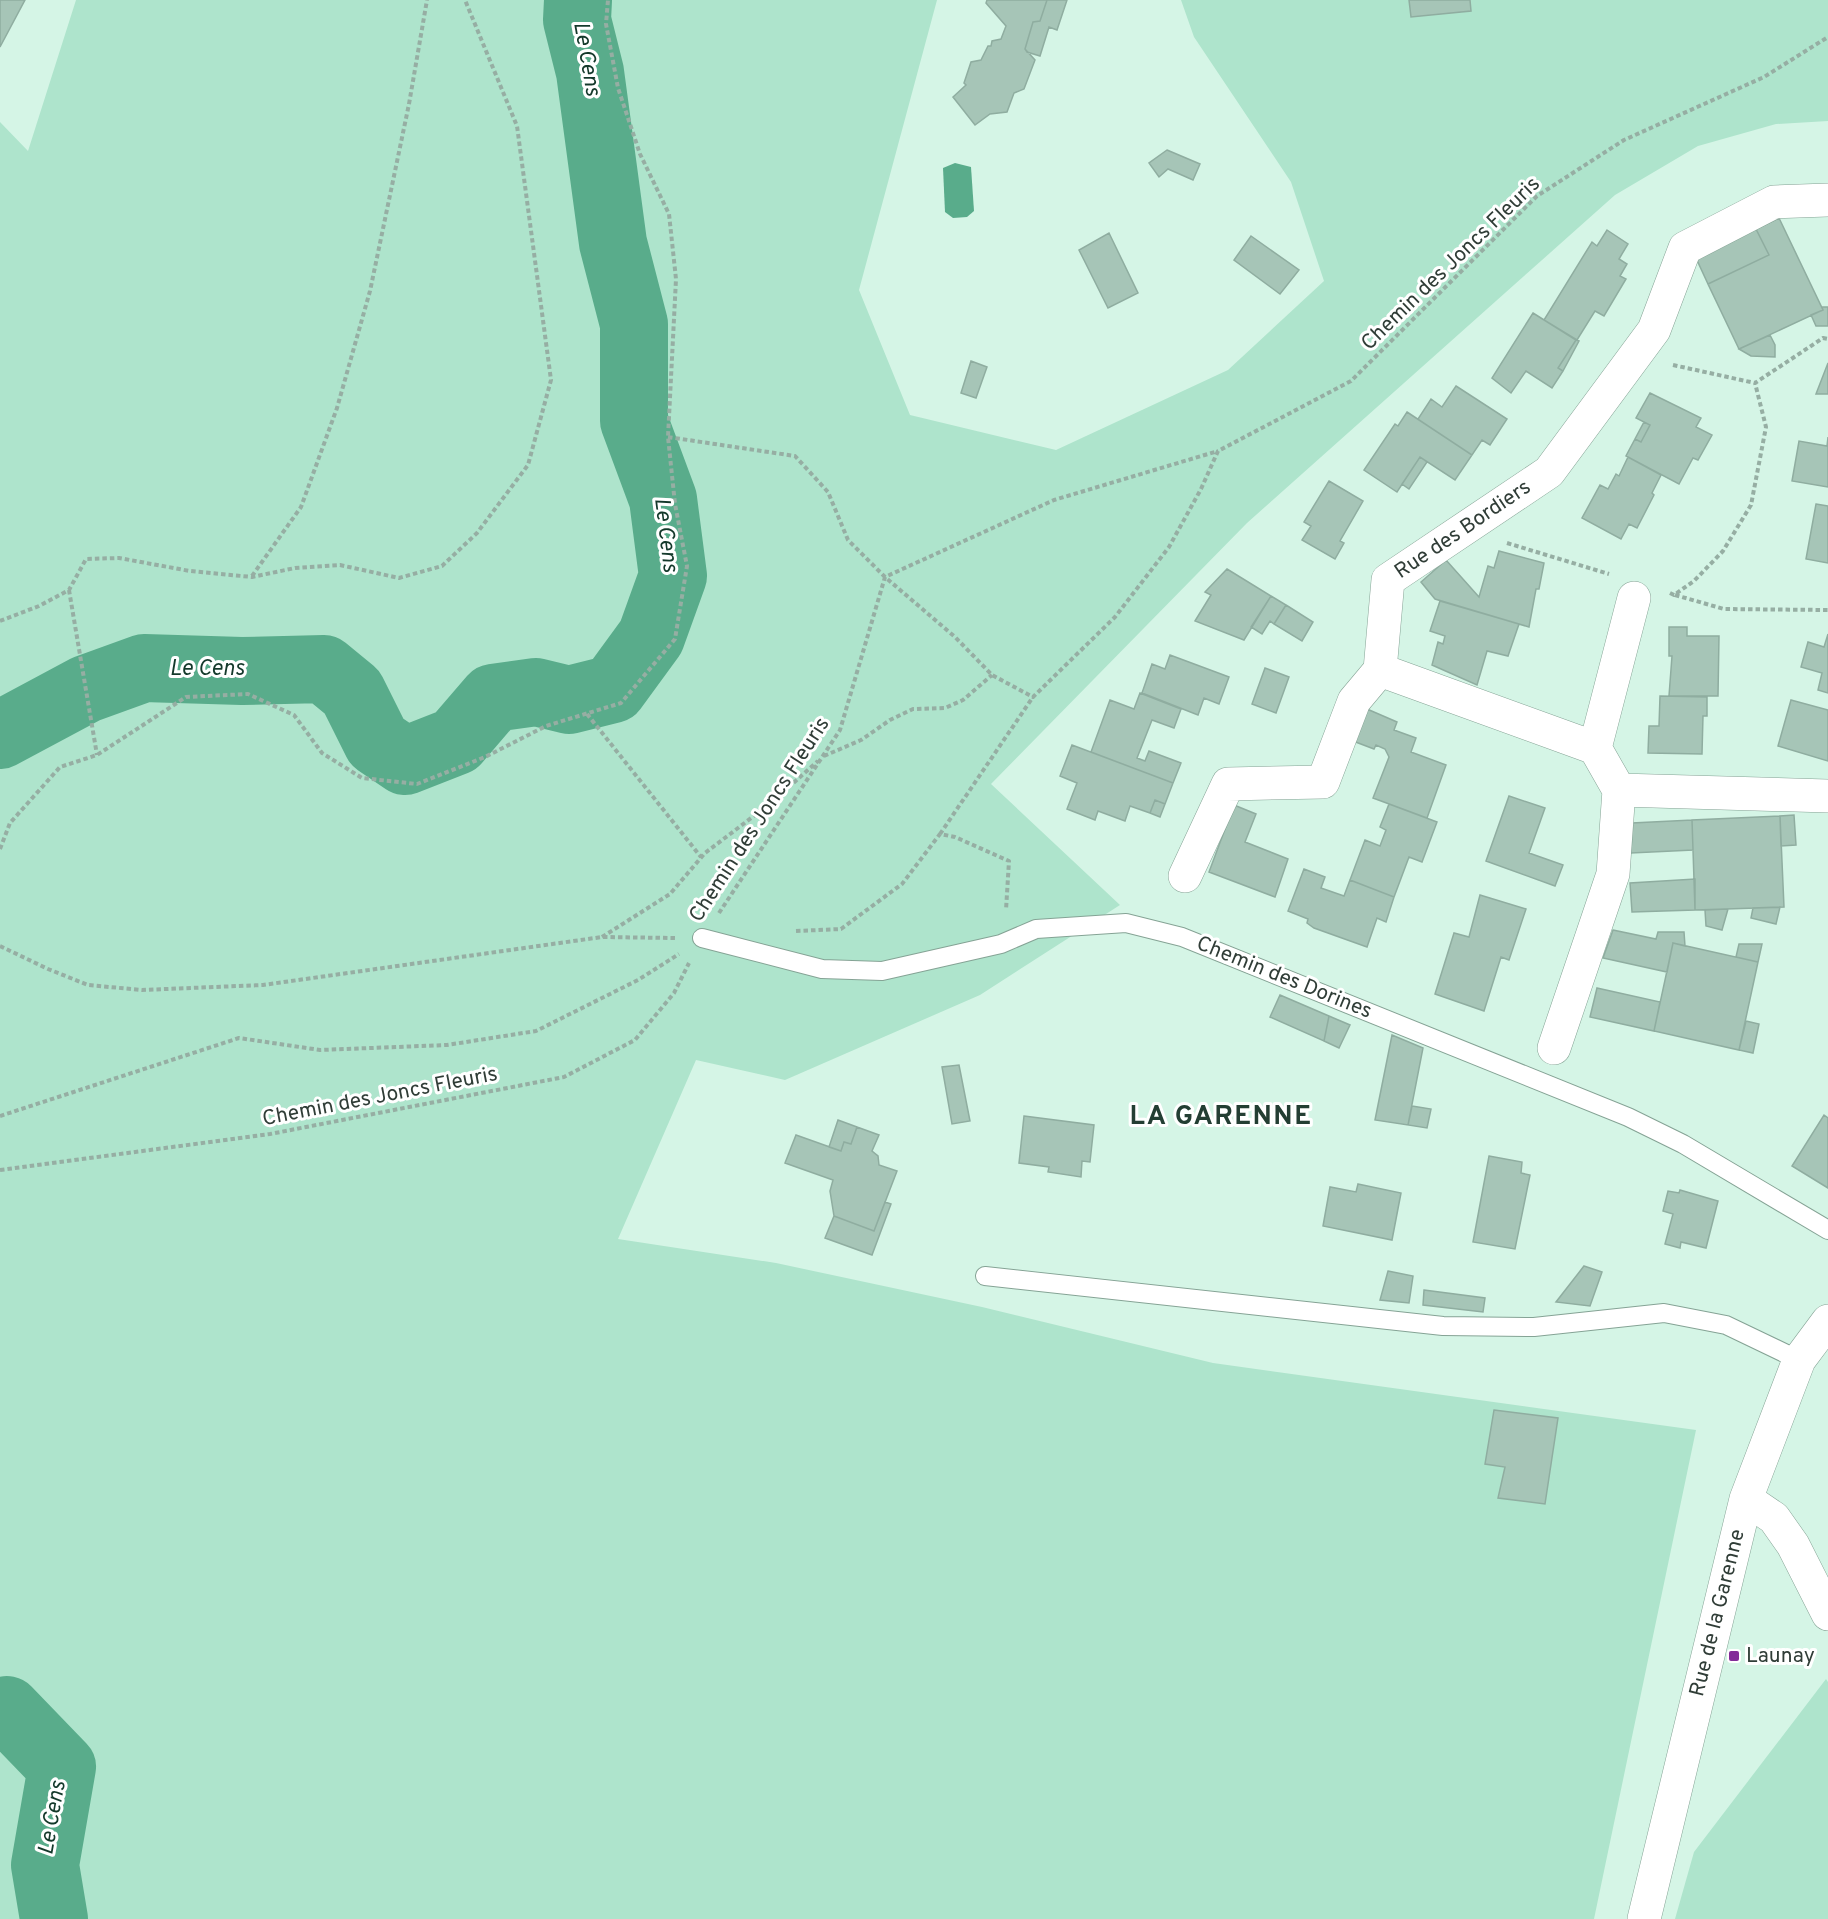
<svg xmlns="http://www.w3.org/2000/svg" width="1828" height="1919" font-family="Overpass,sans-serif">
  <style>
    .green { fill: #aee4cc }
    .water { fill: #59ac8b }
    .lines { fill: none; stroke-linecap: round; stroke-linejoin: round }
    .river { stroke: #59ac8b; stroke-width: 68 }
    .building { fill: #a6c5b7; stroke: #8fada0; stroke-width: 1.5 }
    .lane-casing { stroke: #85a395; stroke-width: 20 }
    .street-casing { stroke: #85a395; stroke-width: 34 }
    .path { stroke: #96aea3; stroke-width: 4; stroke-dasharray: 4.5 3; stroke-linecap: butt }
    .lane { stroke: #fff; stroke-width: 18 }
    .street { stroke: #fff; stroke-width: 33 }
    .poi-dot { fill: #832c99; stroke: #fff; stroke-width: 2 }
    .labels { text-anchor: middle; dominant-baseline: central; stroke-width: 6; stroke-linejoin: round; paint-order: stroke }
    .street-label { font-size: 21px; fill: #303d37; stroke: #fff }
    .poi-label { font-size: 21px; fill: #303d37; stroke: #fff; text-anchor: start }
    .water-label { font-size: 22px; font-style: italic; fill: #14392b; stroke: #fff }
    .district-label { font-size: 27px; font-weight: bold; letter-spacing: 1.5px; fill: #233e33; stroke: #fff }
  </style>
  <rect width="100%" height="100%" fill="#d5f5e6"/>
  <path class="green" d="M 76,0 L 937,0 L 859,290 L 910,415 L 1056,450 L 1228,370 L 1324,281 L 1291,182 L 1194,37 L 1181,0 L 1828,0 L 1828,121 L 1776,124 L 1698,146 L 1615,195 L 1247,523 L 991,784 L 1120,905 L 980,995 L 785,1080 L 696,1060 L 618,1239 L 776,1263 L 982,1307 L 1213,1363 L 1696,1430 L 1594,1919 L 0,1919 L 0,122 L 28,151 Z
    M 1826,1679 L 1828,1682 L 1828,1919 L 1675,1919 L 1694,1852 Z"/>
  <path class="water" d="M 955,163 L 971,167 L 974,211 L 967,217 L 953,218 L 945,212 L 943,168 Z"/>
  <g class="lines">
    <path class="river" d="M 0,735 L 86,689 L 144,668 L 242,671 L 324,669 L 352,692 L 377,742 L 405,761 L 456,741 L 493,698 L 536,692 L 569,700 L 613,689 L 651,637 L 673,576 L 663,499 L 634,421 L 634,324 L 613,243 L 590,72 L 577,20 L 578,0
      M 0,1713 L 7,1710 L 62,1767 L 45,1865 L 54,1919"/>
  </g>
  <path class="building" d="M 0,0 L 25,0 L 0,47 Z
    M 987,0 L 1047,0 L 1040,21 L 1033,22 L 1025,49 L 1035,60 L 1024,89 L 1014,93 L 1007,112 L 990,114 L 975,125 L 953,97 L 966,85 L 964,83 L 971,62 L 981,60 L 988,46 L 991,46 L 992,41 L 1001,39 L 1006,26 L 986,3 Z
    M 1047,0 L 1067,0 L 1057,30 L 1049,27 L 1040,56 L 1027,52 L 1025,49 L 1033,22 L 1040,21 Z
    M 1409,0 L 1470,0 L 1471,11 L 1411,17 Z
    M 1167,150 L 1200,164 L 1193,180 L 1168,169 L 1159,177 L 1149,163 Z
    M 1779,218 L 1823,310 L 1739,349 L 1708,284 L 1769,255 L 1756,229 Z
    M 1756,229 L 1769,255 L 1708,284 L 1696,258 Z
    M 1607,230 L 1628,244 L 1619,259 L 1627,264 L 1620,276 L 1626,279 L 1604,316 L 1595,311 L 1577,340 L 1544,320 L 1592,242 L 1597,246 Z
    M 1109,233 L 1138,293 L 1108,308 L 1079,250 Z
    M 1251,236 L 1299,270 L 1280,294 L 1234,260 Z
    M 1822,307 L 1828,307 L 1828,326 L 1816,326 L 1811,315 L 1823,310 Z
    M 1533,313 L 1576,340 L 1558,368 L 1563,371 L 1552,388 L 1526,371 L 1511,393 L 1492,378 Z
    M 1770,335 L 1775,345 L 1775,357 L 1751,356 L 1739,349 Z
    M 1576,340 L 1579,341 L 1563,371 L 1558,368 Z
    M 971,361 L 987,367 L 976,398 L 961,393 Z
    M 1828,363 L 1828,394 L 1816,394 Z
    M 1456,386 L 1507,419 L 1490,445 L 1482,440 L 1472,455 L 1418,419 L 1431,399 L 1442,407 Z
    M 1650,393 L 1701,418 L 1696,427 L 1712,435 L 1698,460 L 1693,458 L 1679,484 L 1626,456 L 1635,439 L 1641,442 L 1650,425 L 1636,418 Z
    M 1407,412 L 1472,455 L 1455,480 L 1420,457 L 1397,492 L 1364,470 L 1395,424 L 1398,426 Z
    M 1644,422 L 1650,425 L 1641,442 L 1635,439 Z
    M 1828,437 L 1828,487 L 1792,481 L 1799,441 L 1827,446 Z
    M 1420,457 L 1427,462 L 1409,489 L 1402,484 Z
    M 1628,457 L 1661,475 L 1652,493 L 1654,495 L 1637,528 L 1629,524 L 1621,539 L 1582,518 L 1600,485 L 1608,489 L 1616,474 L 1619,476 Z
    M 1329,481 L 1363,501 L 1340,541 L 1344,543 L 1335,559 L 1302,540 L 1311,526 L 1304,522 Z
    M 1816,504 L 1828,506 L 1828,563 L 1806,559 Z
    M 1499,551 L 1544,563 L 1539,589 L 1536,589 L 1529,627 L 1435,599 L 1421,582 L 1446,560 L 1479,597 L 1488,566 L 1494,568 Z
    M 1227,569 L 1271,596 L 1244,640 L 1195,621 L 1211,595 L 1205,592 Z
    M 1271,596 L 1286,605 L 1274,624 L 1270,621 L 1262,634 L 1251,627 Z
    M 1440,601 L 1519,624 L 1508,656 L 1487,651 L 1477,685 L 1432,665 L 1438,642 L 1443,644 L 1445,636 L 1430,631 Z
    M 1286,605 L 1313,622 L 1302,641 L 1274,624 Z
    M 1669,627 L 1687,627 L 1687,636 L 1719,636 L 1718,696 L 1669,696 L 1672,656 L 1669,656 Z
    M 1828,634 L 1828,693 L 1818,690 L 1822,673 L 1801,667 L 1808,642 L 1824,647 Z
    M 1170,655 L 1229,677 L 1219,704 L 1204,698 L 1198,715 L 1142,693 L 1152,664 L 1165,669 Z
    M 1265,668 L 1289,677 L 1276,713 L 1252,704 Z
    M 1140,693 L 1181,709 L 1174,728 L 1152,720 L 1137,758 L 1145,761 L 1149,751 L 1181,763 L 1173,783 L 1091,752 L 1110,700 L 1134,709 Z
    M 1660,696 L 1707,697 L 1707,716 L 1703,716 L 1702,754 L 1648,753 L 1649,726 L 1659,726 Z
    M 1791,700 L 1828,710 L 1828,761 L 1778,746 Z
    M 1367,709 L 1397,722 L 1394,730 L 1416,738 L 1411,752 L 1446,765 L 1427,818 L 1373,798 L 1389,757 L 1385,749 L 1376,745 L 1374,749 L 1353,741 Z
    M 1072,745 L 1173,783 L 1165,804 L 1155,800 L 1150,813 L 1130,806 L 1125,821 L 1098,811 L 1095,820 L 1067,809 L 1077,783 L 1060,776 Z
    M 1509,796 L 1545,808 L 1529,853 L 1563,865 L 1555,886 L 1486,861 Z
    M 1155,800 L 1165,804 L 1160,817 L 1150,813 Z
    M 1389,804 L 1437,822 L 1422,862 L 1409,857 L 1394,897 L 1350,880 L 1365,840 L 1380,846 L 1386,830 L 1380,827 Z
    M 1234,805 L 1256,814 L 1245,842 L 1288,859 L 1275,897 L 1209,872 Z
    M 1794,815 L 1796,845 L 1781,846 L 1780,816 Z
    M 1780,816 L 1784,907 L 1695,910 L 1692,820 Z
    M 1692,820 L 1693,850 L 1631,853 L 1632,823 Z
    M 1304,869 L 1325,877 L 1321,888 L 1344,896 L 1350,880 L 1394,897 L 1386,922 L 1377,918 L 1367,947 L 1314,928 L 1307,923 L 1308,919 L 1288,911 Z
    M 1695,879 L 1695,910 L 1632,912 L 1630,883 Z
    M 1480,895 L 1526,909 L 1509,960 L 1501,957 L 1484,1011 L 1435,994 L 1454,933 L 1469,937 Z
    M 1780,907 L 1776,924 L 1751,918 L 1753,908 Z
    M 1728,909 L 1722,930 L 1706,926 L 1705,910 Z
    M 1613,930 L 1656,939 L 1658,932 L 1684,932 L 1685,946 L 1673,943 L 1667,972 L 1603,958 Z
    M 1673,943 L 1758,962 L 1739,1050 L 1654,1031 Z
    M 1739,944 L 1762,944 L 1758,962 L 1736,957 Z
    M 1597,988 L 1660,1002 L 1654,1031 L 1590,1017 Z
    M 1280,995 L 1329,1016 L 1324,1041 L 1270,1017 Z
    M 1329,1016 L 1350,1025 L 1339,1048 L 1324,1041 Z
    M 1746,1021 L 1759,1024 L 1753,1053 L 1739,1050 Z
    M 1392,1035 L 1423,1048 L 1408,1125 L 1375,1120 Z
    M 959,1065 L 970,1121 L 952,1124 L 942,1067 Z
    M 1412,1106 L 1431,1109 L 1427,1128 L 1408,1125 Z
    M 1824,1115 L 1828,1118 L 1828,1188 L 1792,1166 Z
    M 1024,1116 L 1094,1125 L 1090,1162 L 1082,1161 L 1081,1177 L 1048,1172 L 1049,1167 L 1019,1163 Z
    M 838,1120 L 857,1127 L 851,1144 L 844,1142 L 841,1151 L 829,1147 Z
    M 857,1127 L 879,1135 L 872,1151 L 878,1156 L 879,1165 L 897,1171 L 874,1231 L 834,1216 L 830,1191 L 833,1180 L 785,1163 L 796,1135 L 841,1151 L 844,1142 L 851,1144 Z
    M 1489,1156 L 1522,1162 L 1521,1173 L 1530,1175 L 1515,1249 L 1473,1242 Z
    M 1358,1184 L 1401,1193 L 1392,1240 L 1323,1226 L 1330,1187 L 1356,1192 Z
    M 1680,1190 L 1718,1201 L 1706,1248 L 1681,1242 L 1680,1248 L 1665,1244 L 1673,1214 L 1663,1211 L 1668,1191 L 1679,1193 Z
    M 885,1202 L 891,1204 L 872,1255 L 825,1238 L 834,1216 L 874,1231 Z
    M 1584,1266 L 1602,1272 L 1590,1306 L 1556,1302 Z
    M 1388,1271 L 1413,1276 L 1409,1303 L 1380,1300 Z
    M 1424,1290 L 1485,1298 L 1483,1312 L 1423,1305 Z
    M 1494,1410 L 1558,1418 L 1545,1504 L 1498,1498 L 1505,1467 L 1485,1464 Z"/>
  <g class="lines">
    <g class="lane-casing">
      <path id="lane" d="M 702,938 L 822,969 L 882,971 L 1001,944 L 1036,929 L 1126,923 L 1182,937 L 1628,1117 L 1683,1144 L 1828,1230
        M 985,1276 L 1443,1326 L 1534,1327 L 1664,1313 L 1726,1325 L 1799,1360"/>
    </g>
    <g class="street-casing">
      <path id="street" d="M 1380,670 L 1388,580 L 1549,472 L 1654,330 L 1685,248 L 1774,202 L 1828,200
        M 1380,670 L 1595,748 L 1619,790
        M 1595,748 L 1634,598
        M 1619,790 L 1828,796
        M 1185,876 L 1228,784 L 1323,782 L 1354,701 L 1380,670
        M 1554,1048 L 1613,874 L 1619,790
        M 1746,1499 L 1774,1518 L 1793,1545 L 1828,1614
        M 1644,1919 L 1746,1499 L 1799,1360 L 1828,1321"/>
    </g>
    <path class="path" d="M 1673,365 L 1755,383 L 1823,338 L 1828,339
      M 668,437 L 795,456 L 828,492 L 848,540 L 885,577 L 955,637 L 992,675 L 1033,697 L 1115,617 L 1169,547 L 1201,489 L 1218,451 L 1351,381 L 1537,196 L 1624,140 L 1764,77 L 1828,37
      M 1507,543 L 1609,574
      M 252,576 L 301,507 L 337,408 L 370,291 L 409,104 L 427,0
      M 69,590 L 97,755
      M 1670,593 L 1674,595 L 1694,581 L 1723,551 L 1751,505 L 1766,427 L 1755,383
      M 1675,595 L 1724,609 L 1828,610
      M 0,621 L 39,606 L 69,590 L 86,559 L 119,558 L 190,571 L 252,577 L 295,568 L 340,565 L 399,578 L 442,566 L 477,533 L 528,465 L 551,380 L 517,126 L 465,0
      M 587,714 L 701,857
      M 824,756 L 861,740 L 890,720 L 913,709 L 945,708 L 963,700 L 992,675
      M 940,834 L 1033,697
      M 0,849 L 10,823 L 60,767 L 97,755 L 186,697 L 248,694 L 294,715 L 322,753 L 362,778 L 417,784 L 485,757 L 546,726 L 621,703 L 675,639 L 687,566 L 675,504 L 668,437 L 676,279 L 669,214 L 640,154 L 618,88 L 606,24 L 608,0
      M 719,913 L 840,730 L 885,577 L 1054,500 L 1218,451
      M 796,931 L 841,929 L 902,884 L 940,834 L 955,837 L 1009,861 L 1006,910
      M 602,937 L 670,894 L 705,853 L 771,803 L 818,761
      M 0,946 L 48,969 L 88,985 L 142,990 L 263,985 L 602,937 L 675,938
      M 0,1116 L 239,1038 L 320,1050 L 447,1045 L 536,1031 L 638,980 L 679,954
      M 0,1170 L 270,1134 L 564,1077 L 635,1040 L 674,993 L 689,963"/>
    <use href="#lane" class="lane"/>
    <use href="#street" class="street"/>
  </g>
  <rect class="poi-dot" x="1728" y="1650" width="12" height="12" rx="3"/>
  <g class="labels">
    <g class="street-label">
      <text transform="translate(1451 264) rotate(-44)">Chemin des Joncs Fleuris</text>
      <text transform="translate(1463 530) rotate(-34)">Rue des Bordiers</text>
      <text transform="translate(760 820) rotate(-57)">Chemin des Joncs Fleuris</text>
      <text transform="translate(1284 978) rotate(22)">Chemin des Dorines</text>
      <text transform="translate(380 1097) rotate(-11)">Chemin des Joncs Fleuris</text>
      <text transform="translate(1718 1613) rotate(-76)">Rue de la Garenne</text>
    </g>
    <g class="poi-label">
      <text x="1746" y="1656">Launay</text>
    </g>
    <g class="water-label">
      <text transform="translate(586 59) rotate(80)">Le Cens</text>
      <text transform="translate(665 535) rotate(83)">Le Cens</text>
      <text x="207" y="669">Le Cens</text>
      <text transform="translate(53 1818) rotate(-80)">Le Cens</text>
    </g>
    <g class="district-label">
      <text x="1221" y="1117">LA GARENNE</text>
    </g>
  </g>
</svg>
